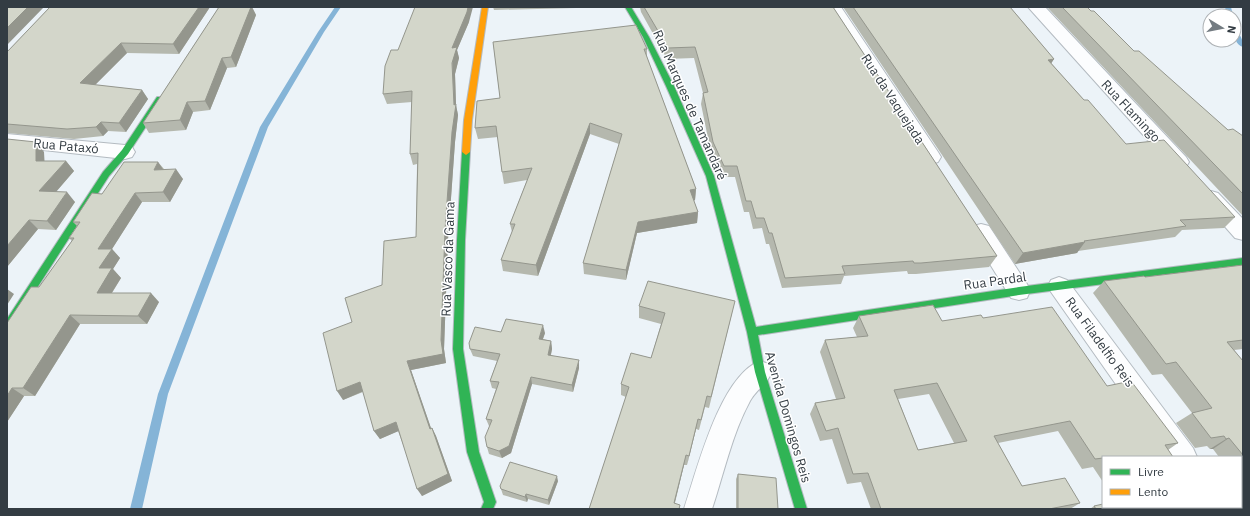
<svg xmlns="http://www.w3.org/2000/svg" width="1250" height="516" font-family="'IBM Plex Sans',sans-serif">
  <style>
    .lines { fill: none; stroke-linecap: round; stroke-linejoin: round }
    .stream { fill: #85b4d7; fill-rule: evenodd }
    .street-casing { stroke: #b4bbc1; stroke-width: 2 }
    .fast-casing { stroke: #b4bbc1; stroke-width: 2 }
    .slow-casing { stroke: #b4bbc1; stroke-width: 2 }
    .street { fill: #fcfdfe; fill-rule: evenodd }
    .fast { fill: #30b455; fill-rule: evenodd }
    .slow { fill: #ff9f0a; fill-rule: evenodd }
    .wall { fill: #b5b8ae; fill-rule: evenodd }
    .shaded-wall { fill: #94968d }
    .building { fill: #d3d6ca; stroke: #94968d; fill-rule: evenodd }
    .labels { text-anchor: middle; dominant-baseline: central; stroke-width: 3; stroke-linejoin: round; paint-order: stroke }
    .street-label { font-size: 13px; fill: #333c43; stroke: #fff }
  </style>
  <rect width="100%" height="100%" fill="#ecf3f8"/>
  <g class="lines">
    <path class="stream" d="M 335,7 L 341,7 L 324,32 L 268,127 L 168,394 L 142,509 L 130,509 L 158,394 L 260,127 L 318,32 Z
      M 1225,7 L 1231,7 L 1233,16 L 1227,16 Z
      M 1234,31 C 1241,33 1243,41 1243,47 C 1236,45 1234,37 1234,31 Z"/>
    <g class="street-casing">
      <path id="street" d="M 825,7 L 841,7 L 938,152 L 941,157 L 938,162 L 931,164 L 924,162 Z
        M 1028,7 L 1045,7 L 1186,157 L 1189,162 L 1186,167 L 1179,169 L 1172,167 Z
        M 7,134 L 125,145 L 132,147 L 135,152 L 132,157 L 125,159 L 7,146 Z
        M 1211,191 L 1218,193 L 1243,219 L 1243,240 L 1235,238 L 1204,203 L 1201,198 L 1204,193 Z
        M 981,224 L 989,226 L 1027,284 L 1030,291 L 1027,298 L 1019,300 L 1011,298 L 970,232 L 973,226 Z
        M 1059,277 L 1067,280 L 1193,448 L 1197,457 L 1167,457 L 1051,292 L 1048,286 L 1051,280 Z
        M 760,361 L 769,364 L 772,372 C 767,384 756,390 750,401 C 732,434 724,473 712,509 L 684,509 C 697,470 720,376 760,361 Z
        M 1205,507 L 1233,507 L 1234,509 L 1206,509 Z"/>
    </g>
    <g class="fast-casing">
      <path id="fast" d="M 625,7 L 631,7 L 649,37 L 674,86 L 714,176 L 756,327 L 1019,287 L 1243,258 L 1243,266 L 1019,295 L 758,335 L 765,372 L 807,509 L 795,509 L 755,372 L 747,332 L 706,176 L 666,86 L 643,37 Z
        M 157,97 L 160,97 L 164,99 L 128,154 L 109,176 L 10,330 L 7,331 L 7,319 L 103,172 L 122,150 Z
        M 466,149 L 470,152 L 465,240 L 463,349 L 479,452 L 496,502 L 493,509 L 481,509 L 484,502 L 467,452 L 453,349 L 457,240 L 462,152 Z"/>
    </g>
    <g class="slow-casing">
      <path id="slow" d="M 482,7 L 488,7 L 472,120 L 470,152 L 466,155 L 462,152 L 464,120 Z"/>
    </g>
    <use href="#street" class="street"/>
    <use href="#fast" class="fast"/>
    <use href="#slow" class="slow"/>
  </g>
  <path class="wall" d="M 50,7 L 210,7 L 179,54 L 127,53 L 95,85 L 142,90 L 148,99 L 126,132 L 108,131 L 103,136 L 74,139 L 7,133 L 7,52 Z
    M 219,7 L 252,7 L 256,15 L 236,67 L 227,68 L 210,110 L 193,112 L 186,130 L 149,133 L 143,123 Z
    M 493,7 L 615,7 L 494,10 Z
    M 640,7 L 833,7 L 997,256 L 989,267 L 916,274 L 908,274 L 907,271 L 844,276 L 841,284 L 782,288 L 769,244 L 766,244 L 762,228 L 753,229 L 749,212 L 744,212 L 735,177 L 722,177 L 711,153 L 701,104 L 703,93 L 694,58 L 667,59 L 641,12 Z
    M 843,7 L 1010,7 L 1054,59 L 1051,63 L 1084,100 L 1126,144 L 1235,217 L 1224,228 L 1182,230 L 1175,237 L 1078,251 L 1077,253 L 1015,264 Z
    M 1047,7 L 1087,7 L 1134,51 L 1228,130 L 1243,136 L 1243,216 Z
    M 469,22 L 457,50 L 459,58 L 455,74 L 456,105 L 458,115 L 455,142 L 448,240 L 444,349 L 446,363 L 411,370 L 431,428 L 432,428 L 436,436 L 452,481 L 422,496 L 398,431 L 380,439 L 374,431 L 363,392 L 343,400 L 352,322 L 382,285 L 416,237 L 417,164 L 413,165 L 410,154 L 412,102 L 387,104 L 383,94 L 398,50 Z
    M 493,42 L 647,49 L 647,57 L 696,189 L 695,200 L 694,201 L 698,212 L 697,223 L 637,233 L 626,280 L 584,274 L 583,263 L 619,144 L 590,134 L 538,276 L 503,271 L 501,260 L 512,232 L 510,224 L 527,180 L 504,184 L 502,172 L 498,137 L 478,139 L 475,128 L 500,98 Z
    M 7,139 L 44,152 L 44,161 L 66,161 L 74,171 L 56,192 L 75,202 L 56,230 L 38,229 L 7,267 Z
    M 158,162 L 164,169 L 183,179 L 170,202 L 142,202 L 112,249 L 120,258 L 113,269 L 121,278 L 112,293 L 159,302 L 147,324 L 80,324 L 35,396 L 24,396 L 7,422 L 7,323 L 39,287 L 72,241 L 69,238 L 77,226 L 73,222 L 102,194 Z
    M 1243,265 L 1243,349 L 1234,350 L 1243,361 L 1243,476 L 1241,477 L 1241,457 L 1219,457 L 1213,449 L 1210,449 L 1207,446 L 1195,448 L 1176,423 L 1192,413 L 1162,374 L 1152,375 L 1093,293 L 1104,281 L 1145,277 Z
    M 639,306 L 732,313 L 709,408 L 705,407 L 699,430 L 696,429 L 687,465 L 684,465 L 675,503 L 589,509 L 626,397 L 621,395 L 621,384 L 651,358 L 661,324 L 639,318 Z
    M 859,316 L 942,321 L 983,318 L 1107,386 L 1178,443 L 1168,450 L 1103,457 L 1103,482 L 1093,467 L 1082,469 L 1058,431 L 998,443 L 1022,486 L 1080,503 L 1070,509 L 871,509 L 861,482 L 847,484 L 832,439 L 820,441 L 810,414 L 815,403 L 836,399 L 820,352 L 825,340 L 857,337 L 853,328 ZM 929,394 L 954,443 L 918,450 L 898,399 Z
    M 501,332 L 545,333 L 543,339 L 551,341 L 552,349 L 551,355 L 579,368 L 573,392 L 532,384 L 511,453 L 502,458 L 489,454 L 487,447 L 490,426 L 489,426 L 486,419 L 496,389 L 492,388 L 490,381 L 497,361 L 473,356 L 470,349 Z
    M 738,474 L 778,509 L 736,509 L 736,479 Z
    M 558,481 L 549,505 L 528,499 L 527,502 L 503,495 L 500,486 Z
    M 1094,506 L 1210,509 L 1090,509 Z"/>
  <path class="shaded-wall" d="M 28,7 L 44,7 L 7,45 L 7,28 Z
    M 199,7 L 210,7 L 179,54 L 173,44 Z
    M 244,7 L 252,7 L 256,15 L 236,67 L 231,57 Z
    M 468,7 L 473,7 L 469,22 L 457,50 L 459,58 L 455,74 L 456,105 L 458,115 L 455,142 L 448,240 L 444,349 L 446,363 L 411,370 L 434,437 L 430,429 L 407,361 L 441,340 L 445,230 L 454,105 L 452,48 Z
    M 121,43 L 127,53 L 87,93 L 80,83 Z
    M 222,58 L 227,68 L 210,110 L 205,101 Z
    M 1054,59 L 1047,70 L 1048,60 Z
    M 142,90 L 148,99 L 126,132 L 119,123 Z
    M 187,102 L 193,112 L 186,130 L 180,120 Z
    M 101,122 L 108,131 L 103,136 L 96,127 Z
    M 590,123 L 590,134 L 538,276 L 536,265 Z
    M 36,142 L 44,152 L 45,170 L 36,161 Z
    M 66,161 L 74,171 L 48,201 L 39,191 Z
    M 158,162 L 165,172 L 154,170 Z
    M 176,169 L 183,179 L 170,202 L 163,192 Z
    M 696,189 L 695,200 L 689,201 L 690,190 Z
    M 67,192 L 75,202 L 56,230 L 47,221 Z
    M 135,193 L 142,202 L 112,249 L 120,258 L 113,269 L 121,278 L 106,302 L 97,293 L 99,268 L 98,249 Z
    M 698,212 L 697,223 L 637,233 L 626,280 L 626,270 L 638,222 Z
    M 29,220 L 38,229 L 7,267 L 7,246 Z
    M 1085,242 L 1077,253 L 1015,264 L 1023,253 Z
    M 7,289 L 14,294 L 7,305 Z
    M 151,293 L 159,302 L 147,324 L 138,316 Z
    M 70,315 L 80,324 L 35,396 L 23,388 Z
    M 543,325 L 545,333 L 540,347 L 539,339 Z
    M 551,341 L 552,349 L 549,363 L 548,355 Z
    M 579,360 L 579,368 L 573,392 L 572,385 Z
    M 531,377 L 532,384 L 511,453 L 502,458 L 499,451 Z
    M 360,382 L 366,390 L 343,400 L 337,391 Z
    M 12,388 L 24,396 L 7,422 L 7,396 Z
    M 698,419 L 696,429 L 687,465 L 689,456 Z
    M 396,422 L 401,430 L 380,439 L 374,431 Z
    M 432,428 L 436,436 L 452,481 L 422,496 L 417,489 Z
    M 1229,438 L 1213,449 L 1210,449 L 1226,439 Z
    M 686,455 L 684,465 L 673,509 L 674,503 Z
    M 557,476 L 558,481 L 549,505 L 548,500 Z
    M 526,494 L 528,499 L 527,502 L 525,497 Z"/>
  <path class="building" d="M 7,7 L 28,7 L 7,28 Z
    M 50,7 L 199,7 L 173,44 L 121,43 L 80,83 L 142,90 L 119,123 L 101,122 L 96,127 L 67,129 L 7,124 L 7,52 Z
    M 219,7 L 251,7 L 231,57 L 222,58 L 205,101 L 187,102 L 180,120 L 143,123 Z
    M 415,7 L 468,7 L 467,12 L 452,48 L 457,47 L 452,63 L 454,105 L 456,104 L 452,132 L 445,230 L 441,340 L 443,354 L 407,361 L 430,429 L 432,428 L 448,474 L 417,489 L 396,422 L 374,431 L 360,382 L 337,391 L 323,333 L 352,322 L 345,298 L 382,285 L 384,241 L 416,237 L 418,153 L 410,154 L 412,91 L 383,94 L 385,66 L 391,50 L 398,50 Z
    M 644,7 L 833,7 L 997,256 L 921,263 L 914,263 L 913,261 L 842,266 L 845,274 L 785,278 L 772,233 L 769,233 L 764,218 L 756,218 L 751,201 L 746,201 L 737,166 L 724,166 L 713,142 L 703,93 L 708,92 L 695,47 L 668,48 Z
    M 853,7 L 1010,7 L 1054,59 L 1048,60 L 1084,100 L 1088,100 L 1126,144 L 1164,140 L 1235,217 L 1180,220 L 1186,226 L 1084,241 L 1085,242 L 1023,253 Z
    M 1062,7 L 1087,7 L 1091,11 L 1094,11 L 1134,51 L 1139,51 L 1228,130 L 1233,129 L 1243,136 L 1243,194 Z
    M 636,25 L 647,49 L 644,49 L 696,189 L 690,190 L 698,212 L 638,222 L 626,270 L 583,263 L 622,134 L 590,123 L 536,265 L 501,260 L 515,224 L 510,224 L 532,168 L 502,172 L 496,126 L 475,128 L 477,101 L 500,98 L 493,42 Z
    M 7,139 L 36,142 L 36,161 L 66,161 L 39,191 L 67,192 L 47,221 L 29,220 L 7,246 Z
    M 124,162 L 158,162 L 154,170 L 176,169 L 163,192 L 135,193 L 98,249 L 112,249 L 99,268 L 112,268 L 97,293 L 151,293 L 138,316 L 70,315 L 23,388 L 12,388 L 7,396 L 7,323 L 31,287 L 39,287 L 74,238 L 69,238 L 80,222 L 73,222 L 92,193 L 102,194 Z
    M 1243,265 L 1243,340 L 1227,342 L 1243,361 L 1243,455 L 1229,438 L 1226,439 L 1224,436 L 1211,438 L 1192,413 L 1212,408 L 1176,362 L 1166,364 L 1104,281 L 1144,276 L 1145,277 Z
    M 648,281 L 735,301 L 711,397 L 707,396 L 701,420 L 698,419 L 689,456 L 686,455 L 674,503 L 680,505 L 679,509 L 589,509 L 629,387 L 621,384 L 631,353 L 651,358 L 665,313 L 639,306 Z
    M 933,305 L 942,321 L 981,315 L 983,318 L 1052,307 L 1107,386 L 1131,381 L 1178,443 L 1165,445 L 1173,457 L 1103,457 L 1103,458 L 1095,459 L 1070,421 L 994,436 L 1022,486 L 1065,478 L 1080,503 L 1049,509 L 881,509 L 868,473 L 853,474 L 838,428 L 826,431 L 815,403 L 845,398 L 825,340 L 868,336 L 859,316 ZM 937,383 L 967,441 L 918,450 L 894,390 Z
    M 506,319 L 543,325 L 539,339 L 551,341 L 548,355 L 579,360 L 572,385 L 531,377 L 509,446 L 499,451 L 487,447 L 485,437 L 492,420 L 486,419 L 499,382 L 490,381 L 500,354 L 470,349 L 469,343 L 475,327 L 501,332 Z
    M 510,462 L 557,476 L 548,500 L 526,494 L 525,497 L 501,489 L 500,486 Z
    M 738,474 L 776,478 L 778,509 L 738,509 Z
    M 1103,504 L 1103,507 L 1209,507 L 1210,509 L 1096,509 L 1094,506 Z"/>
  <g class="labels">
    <g class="street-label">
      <text transform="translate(893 99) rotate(57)">Rua da Vaquejada</text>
      <text transform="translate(690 105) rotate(66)">Rua Marques de Tamandaré</text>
      <text transform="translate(1131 111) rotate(47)">Rua Flamingo</text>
      <text transform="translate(66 146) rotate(5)">Rua Pataxó</text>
      <text transform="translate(448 259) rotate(-88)">Rua Vasco da Gama</text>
      <text transform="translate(995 281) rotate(-8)">Rua Pardal</text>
      <text transform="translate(1100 342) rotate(54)">Rua Filadelfio Reis</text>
      <text transform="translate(788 417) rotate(74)">Avenida Domingos Reis</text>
    </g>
  </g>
  <rect width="1250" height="516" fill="none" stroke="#333c43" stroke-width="16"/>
  <rect x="1102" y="456" width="140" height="52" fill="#ffffff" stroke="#adb1b4"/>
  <rect x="1110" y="469" width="20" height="6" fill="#30b455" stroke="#adb1b4"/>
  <text x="1138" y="476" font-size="12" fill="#333c43">Livre</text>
  <rect x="1110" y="489" width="20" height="6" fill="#ff9f0a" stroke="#adb1b4"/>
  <text x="1138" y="496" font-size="12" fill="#333c43">Lento</text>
  <g transform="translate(1222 28) rotate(100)"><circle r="19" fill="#ffffff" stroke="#adb1b4"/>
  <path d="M0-3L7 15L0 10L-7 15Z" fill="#747c82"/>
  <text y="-6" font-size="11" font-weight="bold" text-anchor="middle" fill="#333c43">N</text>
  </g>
</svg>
